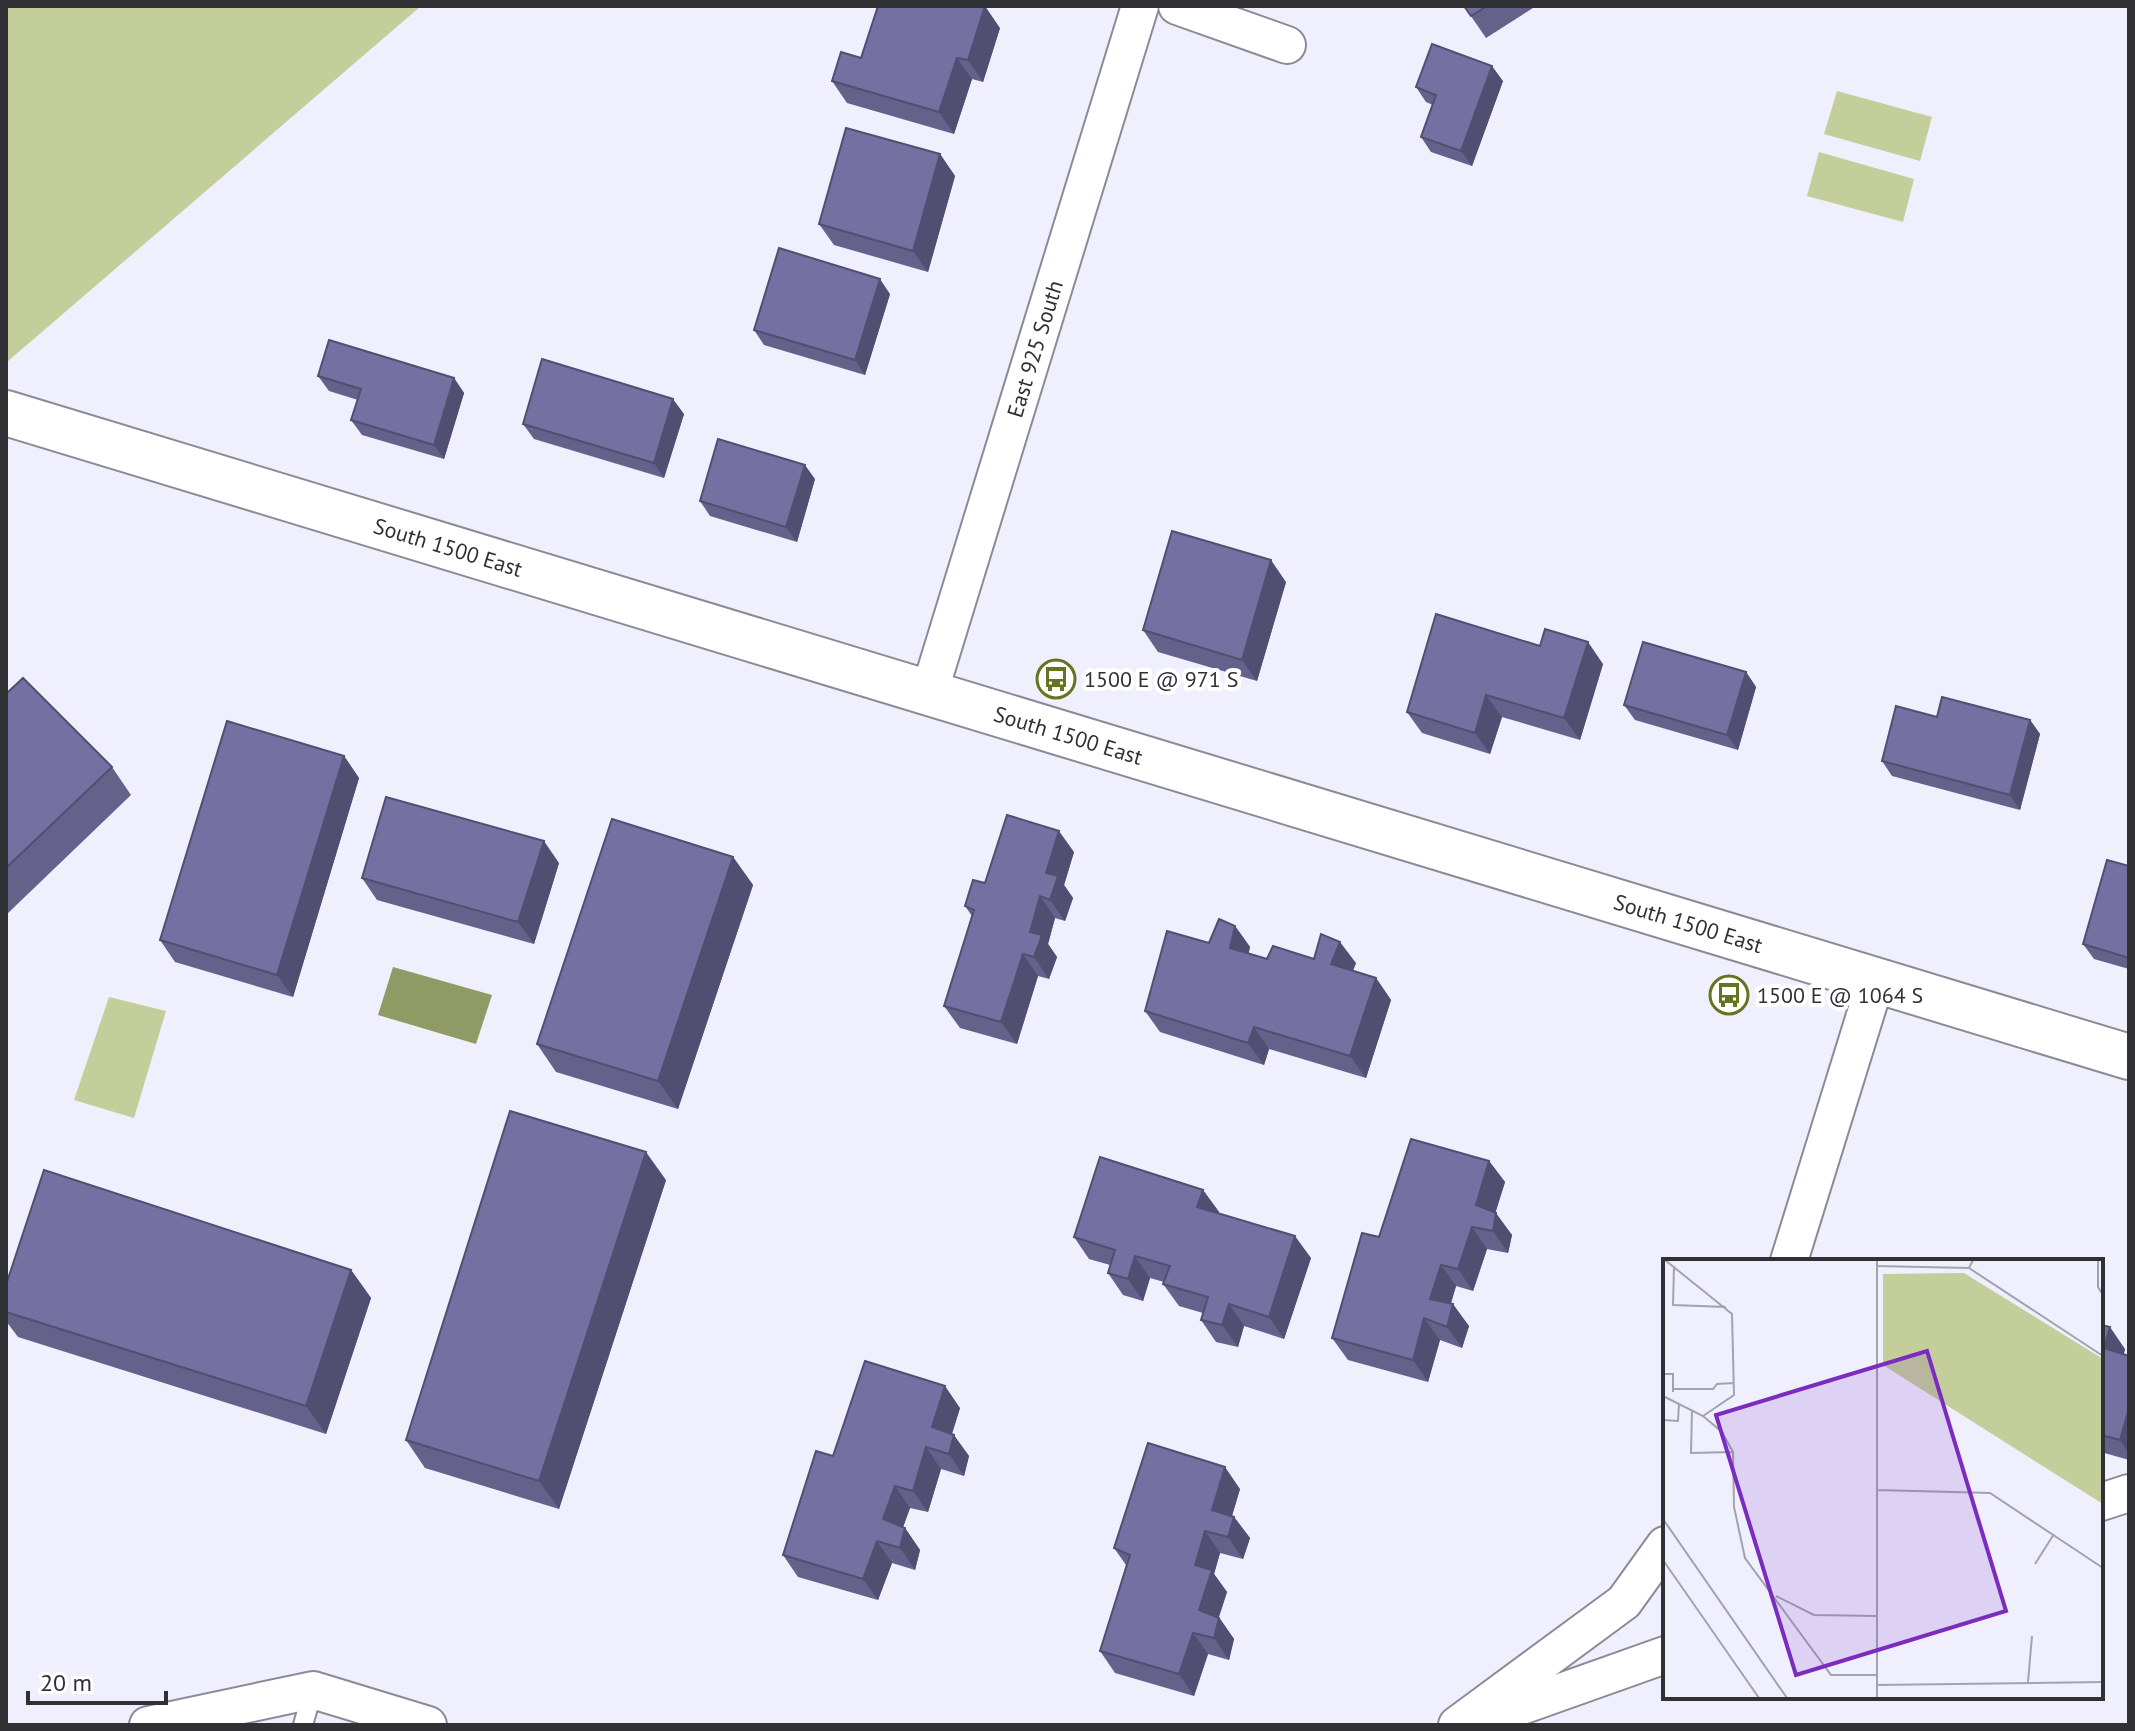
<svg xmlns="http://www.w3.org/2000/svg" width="2135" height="1731" font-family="'PT Sans',sans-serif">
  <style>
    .green { fill: #c3ce9a }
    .water { fill: #8f9a64 }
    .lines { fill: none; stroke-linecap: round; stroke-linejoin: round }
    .service-casing { stroke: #8b8b97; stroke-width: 22 }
    .minor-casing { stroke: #8b8b97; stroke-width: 40 }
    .tertiary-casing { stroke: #8b8b97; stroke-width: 48 }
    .service { stroke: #fff; stroke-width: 18 }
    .minor { stroke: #fff; stroke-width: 36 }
    .tertiary { stroke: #fff; stroke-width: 44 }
    .wall { fill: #64618b }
    .shaded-wall { fill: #514f71 }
    .building { fill: #7471a2; stroke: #514f71; stroke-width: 2 }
    .labels { text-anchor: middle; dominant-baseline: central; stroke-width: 8; stroke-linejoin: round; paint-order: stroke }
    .street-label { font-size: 22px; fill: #303035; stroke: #fff }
    .poi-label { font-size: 22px; fill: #303035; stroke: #fff; text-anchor: start }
    .inset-road { fill: none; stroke: #a3a3ad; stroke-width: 2 }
    .view { fill: #7b2cbf; fill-opacity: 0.15; stroke: #7b2cbf; stroke-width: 4 }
    .inset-edge { fill: none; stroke: #303035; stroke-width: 4 }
  </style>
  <rect width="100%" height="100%" fill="#efeffd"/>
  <path class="green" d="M 6,6 L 421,6 L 7,362 Z
    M 1837,91 L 1932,117 L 1920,161 L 1824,134 Z
    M 1819,152 L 1914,179 L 1903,222 L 1807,196 Z
    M 109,997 L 166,1011 L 134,1118 L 74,1100 Z"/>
  <path class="water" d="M 393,967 L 492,995 L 476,1044 L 378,1015 Z"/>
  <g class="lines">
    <g class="service-casing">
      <path id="service" d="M 303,1725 L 313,1690"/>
    </g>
    <g class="minor-casing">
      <g id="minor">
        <path d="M 1177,6 L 1287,45"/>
        <path id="s1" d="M 929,693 L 1140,6"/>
        <path d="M 1789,1261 L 1876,980"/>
        <path d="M 2101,1502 L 2129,1493"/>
        <path d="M 1482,1720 L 1665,1655"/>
        <path d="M 148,1725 L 313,1690 L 428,1725"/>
        <path d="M 1457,1725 L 1624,1602 L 1665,1545"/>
      </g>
    </g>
    <g class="tertiary-casing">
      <g id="tertiary">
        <path id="s2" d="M 6,413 L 2129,1057"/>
      </g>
    </g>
    <use href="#service" class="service"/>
    <use href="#minor" class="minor"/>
    <use href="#tertiary" class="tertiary"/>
  </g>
  <path class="wall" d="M 1464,6 L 1536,6 L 1486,38 Z
    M 1000,28 L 983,82 L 972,79 L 954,134 L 847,103 L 832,81 L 861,58 Z
    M 1503,81 L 1472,166 L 1431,152 L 1421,137 L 1433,105 L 1426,102 L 1416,87 Z
    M 940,154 L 955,176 L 928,272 L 834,245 L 819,224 Z
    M 890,294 L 865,375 L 764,345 L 754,330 Z
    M 318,376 L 454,378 L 464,393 L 444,459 L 362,435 L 351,420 L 358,400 L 329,391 Z
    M 684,414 L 664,478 L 534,439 L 523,424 Z
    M 815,479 L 797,542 L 710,516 L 700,501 Z
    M 1286,582 L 1257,681 L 1158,652 L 1143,630 Z
    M 1603,664 L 1580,740 L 1502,717 L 1490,754 L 1422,733 L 1407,712 Z
    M 1746,672 L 1756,687 L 1738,750 L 1635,720 L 1624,705 Z
    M 6,694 L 112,767 L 131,795 L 6,915 Z
    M 2030,720 L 2040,734 L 2020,810 L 1892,776 L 1882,761 Z
    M 344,756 L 359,778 L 293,997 L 175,962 L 160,940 Z
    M 1074,852 L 1064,885 L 1073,898 L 1065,921 L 1055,918 L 1048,944 L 1057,957 L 1049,979 L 1038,976 L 1017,1044 L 960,1028 L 944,1006 L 972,916 L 965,906 L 985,883 Z
    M 733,857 L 753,885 L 678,1109 L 556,1072 L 537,1044 Z
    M 559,863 L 534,944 L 377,900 L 362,878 Z
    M 2129,866 L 2129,969 L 2094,959 L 2083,944 Z
    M 1235,926 L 1250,947 L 1248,954 L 1267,959 L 1314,959 L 1356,963 L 1353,971 L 1376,978 L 1391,1000 L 1366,1078 L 1269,1049 L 1264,1065 L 1160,1032 L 1145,1011 L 1209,943 Z
    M 1489,1161 L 1505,1182 L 1495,1213 L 1512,1235 L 1508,1253 L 1487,1249 L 1473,1291 L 1456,1286 L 1451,1304 L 1469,1326 L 1462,1348 L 1440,1340 L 1428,1382 L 1348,1360 L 1332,1338 L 1379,1237 Z
    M 666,1180 L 559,1509 L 425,1468 L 406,1440 Z
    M 1203,1190 L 1219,1212 L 1218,1213 L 1311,1258 L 1284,1339 L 1244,1326 L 1238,1347 L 1216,1342 L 1201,1320 L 1203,1313 L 1179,1306 L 1163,1284 L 1164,1282 L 1150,1278 L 1143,1301 L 1123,1295 L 1108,1273 L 1110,1265 L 1089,1259 L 1074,1237 Z
    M 351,1270 L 371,1298 L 326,1434 L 18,1337 L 6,1321 L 6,1285 Z
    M 2101,1325 L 2125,1349 L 2124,1354 L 2129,1356 L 2129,1460 L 2101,1452 Z
    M 960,1408 L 952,1434 L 969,1456 L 964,1476 L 941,1469 L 928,1512 L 910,1508 L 903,1527 L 905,1528 L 920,1550 L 915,1570 L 892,1563 L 878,1600 L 798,1577 L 783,1555 L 833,1456 Z
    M 1240,1489 L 1232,1516 L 1234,1517 L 1250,1538 L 1243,1559 L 1220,1553 L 1214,1574 L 1227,1592 L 1219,1617 L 1234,1639 L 1229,1660 L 1208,1654 L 1194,1696 L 1115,1673 L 1100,1651 L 1126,1565 L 1114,1548 Z"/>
  <path class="shaded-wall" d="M 985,6 L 1000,28 L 983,82 L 968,60 Z
    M 957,58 L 972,79 L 954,134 L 939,112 Z
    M 1492,66 L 1503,81 L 1472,166 L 1461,151 Z
    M 940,154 L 955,176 L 928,272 L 913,251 Z
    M 880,279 L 890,294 L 865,375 L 855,360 Z
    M 454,378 L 464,393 L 444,459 L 434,445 Z
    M 673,399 L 684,414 L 664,478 L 654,463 Z
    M 805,465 L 815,479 L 797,542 L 786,527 Z
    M 1271,560 L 1286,582 L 1257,681 L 1242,660 Z
    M 1588,642 L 1603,664 L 1580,740 L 1564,718 Z
    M 1746,672 L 1756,687 L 1738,750 L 1727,735 Z
    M 1486,695 L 1502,717 L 1490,754 L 1475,733 Z
    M 2030,720 L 2040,734 L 2020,810 L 2010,795 Z
    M 344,756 L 359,778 L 293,997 L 277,975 Z
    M 1059,831 L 1074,852 L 1064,885 L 1073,898 L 1065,921 L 1050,900 L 1046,873 Z
    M 544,841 L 559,863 L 534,944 L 518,922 Z
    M 733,857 L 753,885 L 678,1109 L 658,1081 Z
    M 1040,896 L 1055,918 L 1048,944 L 1057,957 L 1049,979 L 1034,957 L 1030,932 Z
    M 1235,926 L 1250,947 L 1245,970 L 1230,948 Z
    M 1340,942 L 1356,963 L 1346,986 L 1331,964 Z
    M 1023,954 L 1038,976 L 1017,1044 L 1001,1022 Z
    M 1376,978 L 1391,1000 L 1366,1078 L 1350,1056 Z
    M 1254,1027 L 1269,1049 L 1264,1065 L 1248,1043 Z
    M 646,1152 L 666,1180 L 559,1509 L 539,1481 Z
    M 1489,1161 L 1505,1182 L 1491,1227 L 1476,1205 Z
    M 1203,1190 L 1219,1212 L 1213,1229 L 1197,1207 Z
    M 1496,1213 L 1512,1235 L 1508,1253 L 1493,1231 Z
    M 1472,1227 L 1487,1249 L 1473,1291 L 1458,1269 Z
    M 1295,1236 L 1311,1258 L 1284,1339 L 1269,1317 Z
    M 1135,1256 L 1150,1278 L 1143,1301 L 1128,1279 Z
    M 1441,1265 L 1456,1286 L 1445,1320 L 1430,1299 Z
    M 351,1270 L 371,1298 L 326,1434 L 306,1406 Z
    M 1229,1304 L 1244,1326 L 1238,1347 L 1222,1325 Z
    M 1453,1304 L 1469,1326 L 1462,1348 L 1447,1327 Z
    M 1424,1318 L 1440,1340 L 1428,1382 L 1413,1360 Z
    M 2110,1327 L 2125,1349 L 2119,1370 L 2104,1348 Z
    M 945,1386 L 960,1408 L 947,1449 L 932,1427 Z
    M 2129,1408 L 2129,1454 L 2120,1440 Z
    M 954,1435 L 969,1456 L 964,1476 L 949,1454 Z
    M 926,1447 L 941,1469 L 928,1512 L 913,1491 Z
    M 1225,1467 L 1240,1489 L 1227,1532 L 1212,1510 Z
    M 895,1486 L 910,1508 L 898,1541 L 883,1519 Z
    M 1234,1517 L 1250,1538 L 1243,1559 L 1228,1537 Z
    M 905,1528 L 920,1550 L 915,1570 L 900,1548 Z
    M 1205,1531 L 1220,1553 L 1214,1574 L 1227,1592 L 1214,1631 L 1199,1610 L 1195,1565 Z
    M 877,1541 L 892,1563 L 878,1600 L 863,1579 Z
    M 1219,1618 L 1234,1639 L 1229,1660 L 1214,1638 Z
    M 1193,1633 L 1208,1654 L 1194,1696 L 1179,1674 Z"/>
  <path class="building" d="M 878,6 L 985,6 L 968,60 L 957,58 L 939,112 L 832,81 L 841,52 L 861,58 Z
    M 1464,6 L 1487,6 L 1471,16 Z
    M 1432,44 L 1492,66 L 1461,151 L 1421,137 L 1436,95 L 1416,87 Z
    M 846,128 L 940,154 L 913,251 L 819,224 Z
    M 779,248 L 880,279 L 855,360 L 754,330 Z
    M 329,340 L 454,378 L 434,445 L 351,420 L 361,389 L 318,376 Z
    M 542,359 L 673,399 L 654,463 L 523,424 Z
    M 718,439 L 805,465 L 786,527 L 700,501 Z
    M 1172,531 L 1271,560 L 1242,660 L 1143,630 Z
    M 1436,614 L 1540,646 L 1545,629 L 1588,642 L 1564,718 L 1486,695 L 1475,733 L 1407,712 Z
    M 1643,642 L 1746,672 L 1727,735 L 1624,705 Z
    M 23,678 L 112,767 L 6,868 L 6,694 Z
    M 1942,697 L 2030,720 L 2010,795 L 1882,761 L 1896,706 L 1937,717 Z
    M 227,721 L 344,756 L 277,975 L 160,940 Z
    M 386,797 L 544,841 L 518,922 L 362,878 Z
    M 1007,815 L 1059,831 L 1046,873 L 1058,876 L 1050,900 L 1040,896 L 1030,932 L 1042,935 L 1034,957 L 1023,954 L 1001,1022 L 944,1006 L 974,910 L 965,906 L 973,880 L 985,883 Z
    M 612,819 L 733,857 L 658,1081 L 537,1044 Z
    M 2107,860 L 2129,866 L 2129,958 L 2083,944 Z
    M 1219,919 L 1235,926 L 1230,948 L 1267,959 L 1273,946 L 1314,959 L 1321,934 L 1340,942 L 1331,964 L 1376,978 L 1350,1056 L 1254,1027 L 1248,1043 L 1145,1011 L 1167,931 L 1209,943 Z
    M 510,1111 L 646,1152 L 539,1481 L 406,1440 Z
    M 1411,1139 L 1489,1161 L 1476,1205 L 1496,1213 L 1493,1231 L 1472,1227 L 1458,1269 L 1441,1265 L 1430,1299 L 1453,1304 L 1447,1327 L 1424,1318 L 1413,1360 L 1332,1338 L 1362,1233 L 1379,1237 Z
    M 1100,1157 L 1203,1190 L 1197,1207 L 1295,1236 L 1269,1317 L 1229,1304 L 1222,1325 L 1201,1320 L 1208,1297 L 1163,1284 L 1170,1266 L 1135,1256 L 1128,1279 L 1108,1273 L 1115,1250 L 1074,1237 Z
    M 44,1170 L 351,1270 L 306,1406 L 6,1312 L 6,1285 Z
    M 2101,1325 L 2110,1327 L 2104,1348 L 2129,1356 L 2129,1408 L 2120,1440 L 2101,1435 Z
    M 865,1361 L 945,1386 L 932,1427 L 954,1435 L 949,1454 L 926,1447 L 913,1491 L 895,1486 L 883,1519 L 905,1528 L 900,1548 L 877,1541 L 863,1579 L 783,1555 L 816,1451 L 833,1456 Z
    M 1148,1443 L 1225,1467 L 1212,1510 L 1234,1517 L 1228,1537 L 1205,1531 L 1195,1565 L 1212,1570 L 1199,1610 L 1219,1618 L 1214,1638 L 1193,1633 L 1179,1674 L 1100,1651 L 1130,1555 L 1114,1548 Z"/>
  <defs>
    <g id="bus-ring" transform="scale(2)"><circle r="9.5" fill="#fff" stroke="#66731f" stroke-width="1.5"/><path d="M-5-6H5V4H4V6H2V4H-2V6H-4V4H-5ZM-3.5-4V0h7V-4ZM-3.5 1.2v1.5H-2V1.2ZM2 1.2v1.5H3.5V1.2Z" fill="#66731f"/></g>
  </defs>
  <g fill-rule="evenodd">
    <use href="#bus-ring" x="1056" y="679"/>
    <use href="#bus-ring" x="1729" y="995"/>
  </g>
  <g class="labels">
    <g class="street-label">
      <text stroke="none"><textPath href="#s1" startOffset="360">East 925 South</textPath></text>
      <text stroke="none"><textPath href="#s2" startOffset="462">South 1500 East</textPath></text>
      <text stroke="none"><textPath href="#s2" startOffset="1110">South 1500 East</textPath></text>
      <text stroke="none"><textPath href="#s2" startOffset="1758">South 1500 East</textPath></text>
    </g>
    <g class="poi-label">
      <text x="1084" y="679">1500 E @ 971 S</text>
      <text x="1757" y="995">1500 E @ 1064 S</text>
    </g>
  </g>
  <g transform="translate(1663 1259)">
    <rect width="440" height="440" fill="#efeffd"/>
    <path d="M 301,14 L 440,100 L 440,245 L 220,106 L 220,15 Z" fill="#c3ce9a"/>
    <path class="inset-road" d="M 2,1 L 69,55 L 71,136 L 40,157M 214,1 L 214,439M 435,1 L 435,28 L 440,36M 11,7 L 10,46 L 63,48M 213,7 L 306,9 L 310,1M 306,9 L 440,97M 0,115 L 10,115 L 10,133M 10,130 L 50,130 L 54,125 L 70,124M 0,137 L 40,157 L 59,173 L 70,193 L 71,248 L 82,299 L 168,416 L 215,416M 29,151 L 28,194 L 70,193M 0,161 L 15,162 L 16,144M 214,231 L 327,234 L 440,309M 0,260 L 124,439M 0,301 L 96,439M 372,305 L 391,275M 113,337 L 151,356 L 214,357M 365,423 L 369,377M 214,426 L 440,423"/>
    <path class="view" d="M 264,92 L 343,352 L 133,416 L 53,156 Z"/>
    <rect width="440" height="440" class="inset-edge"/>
  </g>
  <rect width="2135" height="1731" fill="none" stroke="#303035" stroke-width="16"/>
  <path d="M28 1691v12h138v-12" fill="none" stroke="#303035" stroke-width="4"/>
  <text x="40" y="1691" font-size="24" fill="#303035" stroke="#ffffff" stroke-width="6" paint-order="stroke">20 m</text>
</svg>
